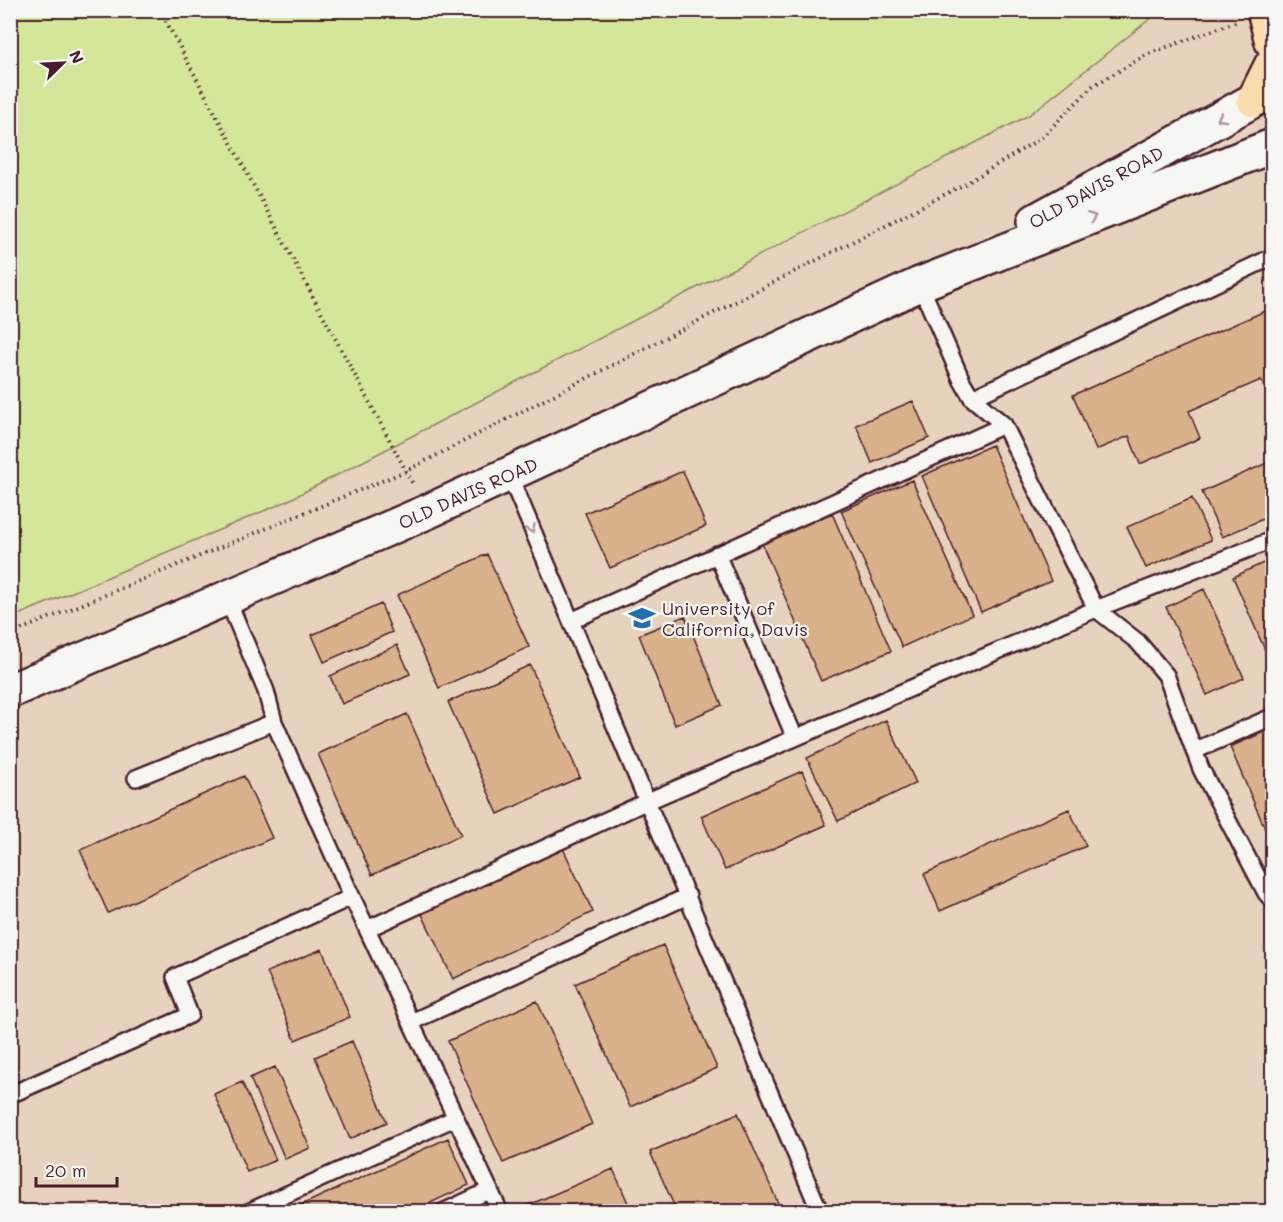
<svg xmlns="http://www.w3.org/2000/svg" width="1283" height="1222" font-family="Mali,sans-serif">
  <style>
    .built { fill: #e7d3bd }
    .grass { fill: #d3e69a; stroke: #8e8262; stroke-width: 1.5 }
    .building { fill: #d9b18a; stroke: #4a1f2b; stroke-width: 1.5 }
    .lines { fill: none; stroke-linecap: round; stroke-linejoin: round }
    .lane-casing { stroke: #4a1f2b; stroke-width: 20 }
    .secondary-casing { stroke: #4a1f2b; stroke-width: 38 }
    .highway-casing { stroke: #4a1f2b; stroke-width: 38 }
    .path { stroke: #4a1f2b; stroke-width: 4; stroke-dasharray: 1.5 4.5; stroke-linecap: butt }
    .lane { stroke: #f6f6f2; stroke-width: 15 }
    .secondary { stroke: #f6f6f2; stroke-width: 33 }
    .highway { stroke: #fbddab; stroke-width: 33 }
    .oneway { stroke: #a99598 }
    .labels { text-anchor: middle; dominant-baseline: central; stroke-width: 4.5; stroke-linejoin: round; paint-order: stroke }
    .street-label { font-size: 18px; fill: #4a1f2b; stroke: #f6f6f2 }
    .poi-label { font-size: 18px; fill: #4a1f2b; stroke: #f6f6f2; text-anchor: start }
  </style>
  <rect width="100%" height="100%" fill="#ede1d3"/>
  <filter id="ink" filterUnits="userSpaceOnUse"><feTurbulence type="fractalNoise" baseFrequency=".0167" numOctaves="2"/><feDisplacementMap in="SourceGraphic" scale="12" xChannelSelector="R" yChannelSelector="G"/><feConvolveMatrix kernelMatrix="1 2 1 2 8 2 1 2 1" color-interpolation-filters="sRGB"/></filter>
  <g filter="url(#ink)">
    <path class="built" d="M 10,11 L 1260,11 L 1272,24 L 1272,1211 L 11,1211 Z"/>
    <path class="grass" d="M 11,10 L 1160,10 L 1160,11 L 1029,115 L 285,502 L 11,618 Z"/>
    <path class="building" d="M 1272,308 L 1272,406 L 1261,380 L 1189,411 L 1200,438 L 1140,464 L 1129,436 L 1096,450 L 1073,395 Z
      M 913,401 L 929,438 L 872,463 L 856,425 Z
      M 992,445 L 1051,581 L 981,612 L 922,476 Z
      M 1269,462 L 1272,471 L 1272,515 L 1222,537 L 1202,492 Z
      M 683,471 L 706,526 L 610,568 L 585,513 Z
      M 912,480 L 972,615 L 902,647 L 841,511 Z
      M 1192,498 L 1211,540 L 1146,568 L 1127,527 Z
      M 832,513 L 891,651 L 821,681 L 762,544 Z
      M 487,554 L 529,647 L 439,688 L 397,595 Z
      M 1272,559 L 1272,666 L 1233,577 Z
      M 1204,589 L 1244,678 L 1207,695 L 1166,607 Z
      M 381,604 L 392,632 L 324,662 L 312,635 Z
      M 685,616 L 722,705 L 675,725 L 639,635 Z
      M 397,645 L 410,674 L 342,704 L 330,676 Z
      M 530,665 L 580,777 L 498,814 L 448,702 Z
      M 407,714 L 461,835 L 372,875 L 318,754 Z
      M 886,720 L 916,783 L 838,821 L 807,758 Z
      M 1271,729 L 1272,733 L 1272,845 L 1230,747 Z
      M 802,771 L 826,825 L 725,870 L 701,816 Z
      M 244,776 L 272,838 L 108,913 L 80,850 Z
      M 1069,809 L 1086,846 L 940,911 L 924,874 Z
      M 562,846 L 593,912 L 453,979 L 421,912 Z
      M 663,945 L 717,1068 L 630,1107 L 575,984 Z
      M 322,949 L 350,1017 L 295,1040 L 267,972 Z
      M 537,1001 L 592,1124 L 503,1163 L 448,1041 Z
      M 352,1041 L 387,1122 L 350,1139 L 315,1057 Z
      M 275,1067 L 310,1148 L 285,1159 L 250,1078 Z
      M 242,1082 L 276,1160 L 247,1172 L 214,1094 Z
      M 738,1113 L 782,1212 L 677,1212 L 650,1152 Z
      M 448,1138 L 469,1185 L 411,1212 L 286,1212 Z
      M 613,1169 L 632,1212 L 526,1212 L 524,1207 Z"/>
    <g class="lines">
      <g class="lane-casing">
        <path id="lane" d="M 920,284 L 962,381 L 972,398 L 1004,425 L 1096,609 L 1138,642 L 1166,675 L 1201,769 L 1266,893 L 1272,900
          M 972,398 L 1272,257
          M 509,474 L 820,1212
          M 717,554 L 795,738
          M 227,598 L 266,691 L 274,722 L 352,897 L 500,1212
          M 571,621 L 1004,425
          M 1194,751 L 1272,717
          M 136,778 L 274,722
          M 367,929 L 648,801 L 1096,609 L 1272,540
          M 411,1022 L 688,896
          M 10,1095 L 190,1015 L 175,977 L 352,897
          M 248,1212 L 455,1118
          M 443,1212 L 490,1190"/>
      </g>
      <g class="secondary-casing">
        <path id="secondary" d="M 1035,221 L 1272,90
          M 10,691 L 429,511 L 920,284 L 1272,146"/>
      </g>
      <g class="highway-casing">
        <path id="highway" d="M 1264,10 L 1272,42
          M 1254,100 L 1272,64"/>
      </g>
      <path class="path" d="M 160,10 L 414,486
        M 10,634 L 406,471 L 967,183 L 1041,138 L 1093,86 L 1148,54 L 1238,21"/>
      <use href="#lane" class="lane"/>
      <use href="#secondary" class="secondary"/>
      <use href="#highway" class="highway"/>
    </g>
    <defs><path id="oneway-chevron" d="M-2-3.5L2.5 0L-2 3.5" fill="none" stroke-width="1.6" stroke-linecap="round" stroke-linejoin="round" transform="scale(1.5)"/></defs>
    <g class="oneway">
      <use href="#oneway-chevron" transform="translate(1221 118) rotate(151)"/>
      <use href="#oneway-chevron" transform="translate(1092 217) rotate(-21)"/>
      <use href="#oneway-chevron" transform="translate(531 529) rotate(67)"/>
    </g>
  </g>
  <defs>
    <g id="university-bare" transform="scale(2.07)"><path d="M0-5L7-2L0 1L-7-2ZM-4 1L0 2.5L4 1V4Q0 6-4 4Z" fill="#1f6fb2" stroke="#f6f6f2" stroke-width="2.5" paint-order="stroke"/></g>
  </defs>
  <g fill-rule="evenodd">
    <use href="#university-bare" x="642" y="618"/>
  </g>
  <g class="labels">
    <g class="street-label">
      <text transform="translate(1096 187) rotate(-29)">OLD DAVIS ROAD</text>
      <text transform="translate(468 493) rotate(-24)">OLD DAVIS ROAD</text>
    </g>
    <g class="poi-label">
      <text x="662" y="608">University of<tspan x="662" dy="21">California, Davis</tspan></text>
    </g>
  </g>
  <rect width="1283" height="1222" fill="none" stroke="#f6f6f2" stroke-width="36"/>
  <rect x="18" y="18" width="1247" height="1186" fill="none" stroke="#4a1f2b" stroke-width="2" filter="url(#ink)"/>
  <g transform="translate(63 63) rotate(66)" stroke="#f6f6f2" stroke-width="4.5" paint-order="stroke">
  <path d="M0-4.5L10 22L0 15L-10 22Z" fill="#4a1f2b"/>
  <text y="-9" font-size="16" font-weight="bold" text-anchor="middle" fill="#4a1f2b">N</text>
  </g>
  <path d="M36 1177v9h81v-9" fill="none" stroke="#4a1f2b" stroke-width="3"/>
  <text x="45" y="1177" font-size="18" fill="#4a1f2b" stroke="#f6f6f2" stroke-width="4.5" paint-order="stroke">20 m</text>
</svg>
